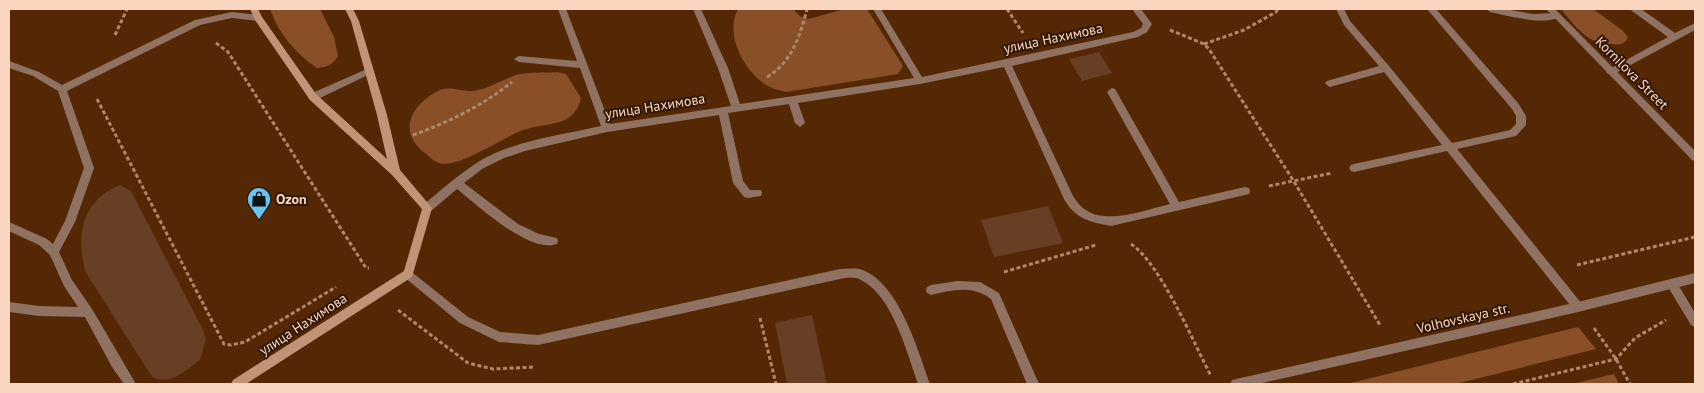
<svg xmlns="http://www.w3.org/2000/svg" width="1704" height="393" font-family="'PT Sans',sans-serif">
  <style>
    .green { fill: #683f24 }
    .forest { fill: #884f29 }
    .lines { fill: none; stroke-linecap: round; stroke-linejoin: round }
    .path { stroke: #af876b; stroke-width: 3; stroke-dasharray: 4 2.5; stroke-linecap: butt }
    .service { fill: #8f7261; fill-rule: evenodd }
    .minor { fill: #8f7261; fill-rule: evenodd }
    .tertiary { fill: #8f7261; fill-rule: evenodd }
    .secondary { fill: #c19377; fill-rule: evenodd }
    .labels { text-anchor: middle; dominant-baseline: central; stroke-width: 4; stroke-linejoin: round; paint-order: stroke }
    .street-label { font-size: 14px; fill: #fad6c0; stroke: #301605 }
    .poi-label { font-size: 14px; font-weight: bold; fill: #fad6c0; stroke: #301605; text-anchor: start }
  </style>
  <rect width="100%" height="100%" fill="#552805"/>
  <path class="green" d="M 1099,52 L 1112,73 L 1082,81 L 1069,59 Z
    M 120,185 L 131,191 L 204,332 L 206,339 L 200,360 C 186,370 171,386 152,377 L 85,271 C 76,235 82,200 120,185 Z
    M 1048,206 L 1063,243 L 994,257 L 981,220 Z
    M 812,315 L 827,384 L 787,384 L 775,323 Z"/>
  <path class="forest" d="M 270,9 L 320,9 L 334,37 L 338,56 C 333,65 326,67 317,68 C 295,53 279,34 270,9 Z
    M 738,9 L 793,9 L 801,17 L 809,19 L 844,9 L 867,9 L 903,66 L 898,74 L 786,92 C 780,90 773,89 768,86 C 744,72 724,34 738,9 Z
    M 1561,9 L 1593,9 L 1622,30 L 1628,37 C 1624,45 1620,45 1612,44 C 1608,44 1604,44 1600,43 C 1583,38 1571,21 1561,9 Z
    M 557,72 L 566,74 L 581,98 C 574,128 548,122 523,130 C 502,138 464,165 442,164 C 437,163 430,158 426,154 C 398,133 409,107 436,92 C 448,85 457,91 469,91 C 486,91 500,80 516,75 C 524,72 547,73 557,72 Z
    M 1578,327 L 1596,349 L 1455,384 L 1347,384 Z
    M 1614,374 L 1619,384 L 1572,384 Z"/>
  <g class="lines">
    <path class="path" d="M 1007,9 L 1023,33
      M 1170,30 L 1204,44 L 1209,49 L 1293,180 L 1380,325
      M 115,35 L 127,9
      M 216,43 L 228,52 L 366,268 L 369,268
      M 1204,44 L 1244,30 L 1276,12 L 1278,9
      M 767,77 C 792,62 800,36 807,9
      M 97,99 L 224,344 L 231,345 L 245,342 L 336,287
      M 413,135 C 449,122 482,106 512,82
      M 1269,186 L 1332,173
      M 1131,244 C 1161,264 1193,342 1211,376
      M 1577,265 L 1695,237
      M 1004,272 L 1096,245
      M 398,310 L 468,363 L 493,369 L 535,367
      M 760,318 L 776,384
      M 1594,328 L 1616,359 L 1630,384
      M 1513,384 L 1616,359 L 1635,338 L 1666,320"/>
    <path class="service" d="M 558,9 L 566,9 L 610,124 L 731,106 L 718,68 L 693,9 L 701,9 L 728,68 L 740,104 L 914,78 L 873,9 L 881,9 L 922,77 L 1133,32 L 1141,28 L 1143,24 L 1132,9 L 1141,9 L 1152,24 L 1147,32 L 1138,37 L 1012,66 L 1073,196 C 1076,200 1079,205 1083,208 C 1104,226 1145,210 1170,204 L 1107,92 L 1112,88 L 1115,89 L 1179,202 L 1245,187 L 1249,188 L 1250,191 L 1249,194 L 1245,195 L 1111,226 C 1090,222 1075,219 1064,199 L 1004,67 L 920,84 L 798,103 L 805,123 L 800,127 L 795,123 L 789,104 L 728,113 L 743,181 L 750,190 L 761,190 L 762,193 L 761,196 L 748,198 L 744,197 L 733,183 L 719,115 L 607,132 L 525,151 L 504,158 L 482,169 L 464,183 L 518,224 L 539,234 L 557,238 L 558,241 L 557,244 C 530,254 477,205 457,189 L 431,211 L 423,211 L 422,208 L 423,205 C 440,191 457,176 475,164 C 509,141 562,135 601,126 L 580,68 L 519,62 L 514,59 L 519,56 L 577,61 Z
      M 1336,9 L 1344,9 L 1350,21 L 1389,66 L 1452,143 L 1510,130 L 1516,124 L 1516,116 L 1512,109 L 1427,9 L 1436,9 L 1518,103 L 1526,116 L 1526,125 L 1516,136 L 1457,149 L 1582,304 L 1583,307 L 1582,310 L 1578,312 L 1574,310 L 1447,151 L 1354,172 L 1351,171 L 1349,168 L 1351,165 L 1354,164 L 1442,145 L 1384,72 L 1330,87 L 1327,85 L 1325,83 L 1327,81 L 1379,66 L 1344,25 Z
      M 1486,9 L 1505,9 L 1533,14 L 1555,13 L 1559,16 C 1549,27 1505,15 1490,12 Z
      M 1631,9 L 1641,9 L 1675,33 L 1695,23 L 1695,30 L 1614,74 L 1608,74 L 1606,72 L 1608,70 L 1668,37 L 1632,11 Z
      M 232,12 L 258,15 L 262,18 L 258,21 L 232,18 L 200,25 L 67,91 L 94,168 L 75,222 L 59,252 L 72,280 L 92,309 L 136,384 L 124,384 L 112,367 L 85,317 L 39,316 L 9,312 L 9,302 L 39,306 L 78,307 L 64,286 L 50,255 L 39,245 L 9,231 L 9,222 L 47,239 L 53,244 L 65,221 L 84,168 L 58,91 L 33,76 L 9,68 L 9,61 L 39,72 L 62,85 L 195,20 Z
      M 369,68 L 372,69 L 374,71 L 372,73 L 316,100 L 310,100 L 308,97 L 310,94 Z
      M 408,269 L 468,317 L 500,332 L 538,335 L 840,269 C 846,269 853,268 859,269 C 898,279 918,351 930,384 L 918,384 C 907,353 892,293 859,279 C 853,277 846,278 840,279 L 538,345 L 499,342 L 460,323 L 404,277 L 403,274 L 404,271 Z
      M 1672,279 L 1676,281 L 1695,313 L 1695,327 L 1691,325 L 1668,287 L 1667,284 L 1668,281 Z
      M 957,281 L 980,282 L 999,293 L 1039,384 L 1027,384 L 991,299 C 972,285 953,290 931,295 L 927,293 L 926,290 L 927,287 L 931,285 Z"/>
    <path class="minor" d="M 1546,9 L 1555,9 L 1695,151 L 1695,161 L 1692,160 Z"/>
    <path class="tertiary" d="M 1695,273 L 1695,283 L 1578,312 L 1258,384 L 1230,384 L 1232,380 L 1236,379 L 1578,302 Z"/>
    <path class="secondary" d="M 250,9 L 258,9 L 262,17 L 316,94 L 387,159 L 377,115 L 351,21 L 345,9 L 353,9 L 359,21 L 387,115 L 400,170 L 432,208 L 412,277 L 246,384 L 231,384 L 233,380 L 404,271 L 422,209 L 392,175 L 310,100 L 255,20 Z"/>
  </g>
  <defs>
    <g id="shop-pin" transform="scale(1.25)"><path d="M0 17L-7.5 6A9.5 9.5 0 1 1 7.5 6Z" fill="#69c3f1" stroke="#301605"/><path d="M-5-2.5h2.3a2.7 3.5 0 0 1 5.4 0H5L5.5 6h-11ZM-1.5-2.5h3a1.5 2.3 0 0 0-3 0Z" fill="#111"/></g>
  </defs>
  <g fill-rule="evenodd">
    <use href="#shop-pin" x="259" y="199"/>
  </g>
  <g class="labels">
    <g class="street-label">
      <text transform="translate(1053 38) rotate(-12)">улица Нахимова</text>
      <text transform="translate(1632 73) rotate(45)">Kornilova Street</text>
      <text transform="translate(655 106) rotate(-9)">улица Нахимова</text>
      <text transform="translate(1463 318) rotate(-13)">Volhovskaya str.</text>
      <text transform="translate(303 324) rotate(-33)">улица Нахимова</text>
    </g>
    <g class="poi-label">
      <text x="276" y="199">Ozon</text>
    </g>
  </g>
  <rect width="1704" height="393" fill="none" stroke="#fad6c0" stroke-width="20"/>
</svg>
